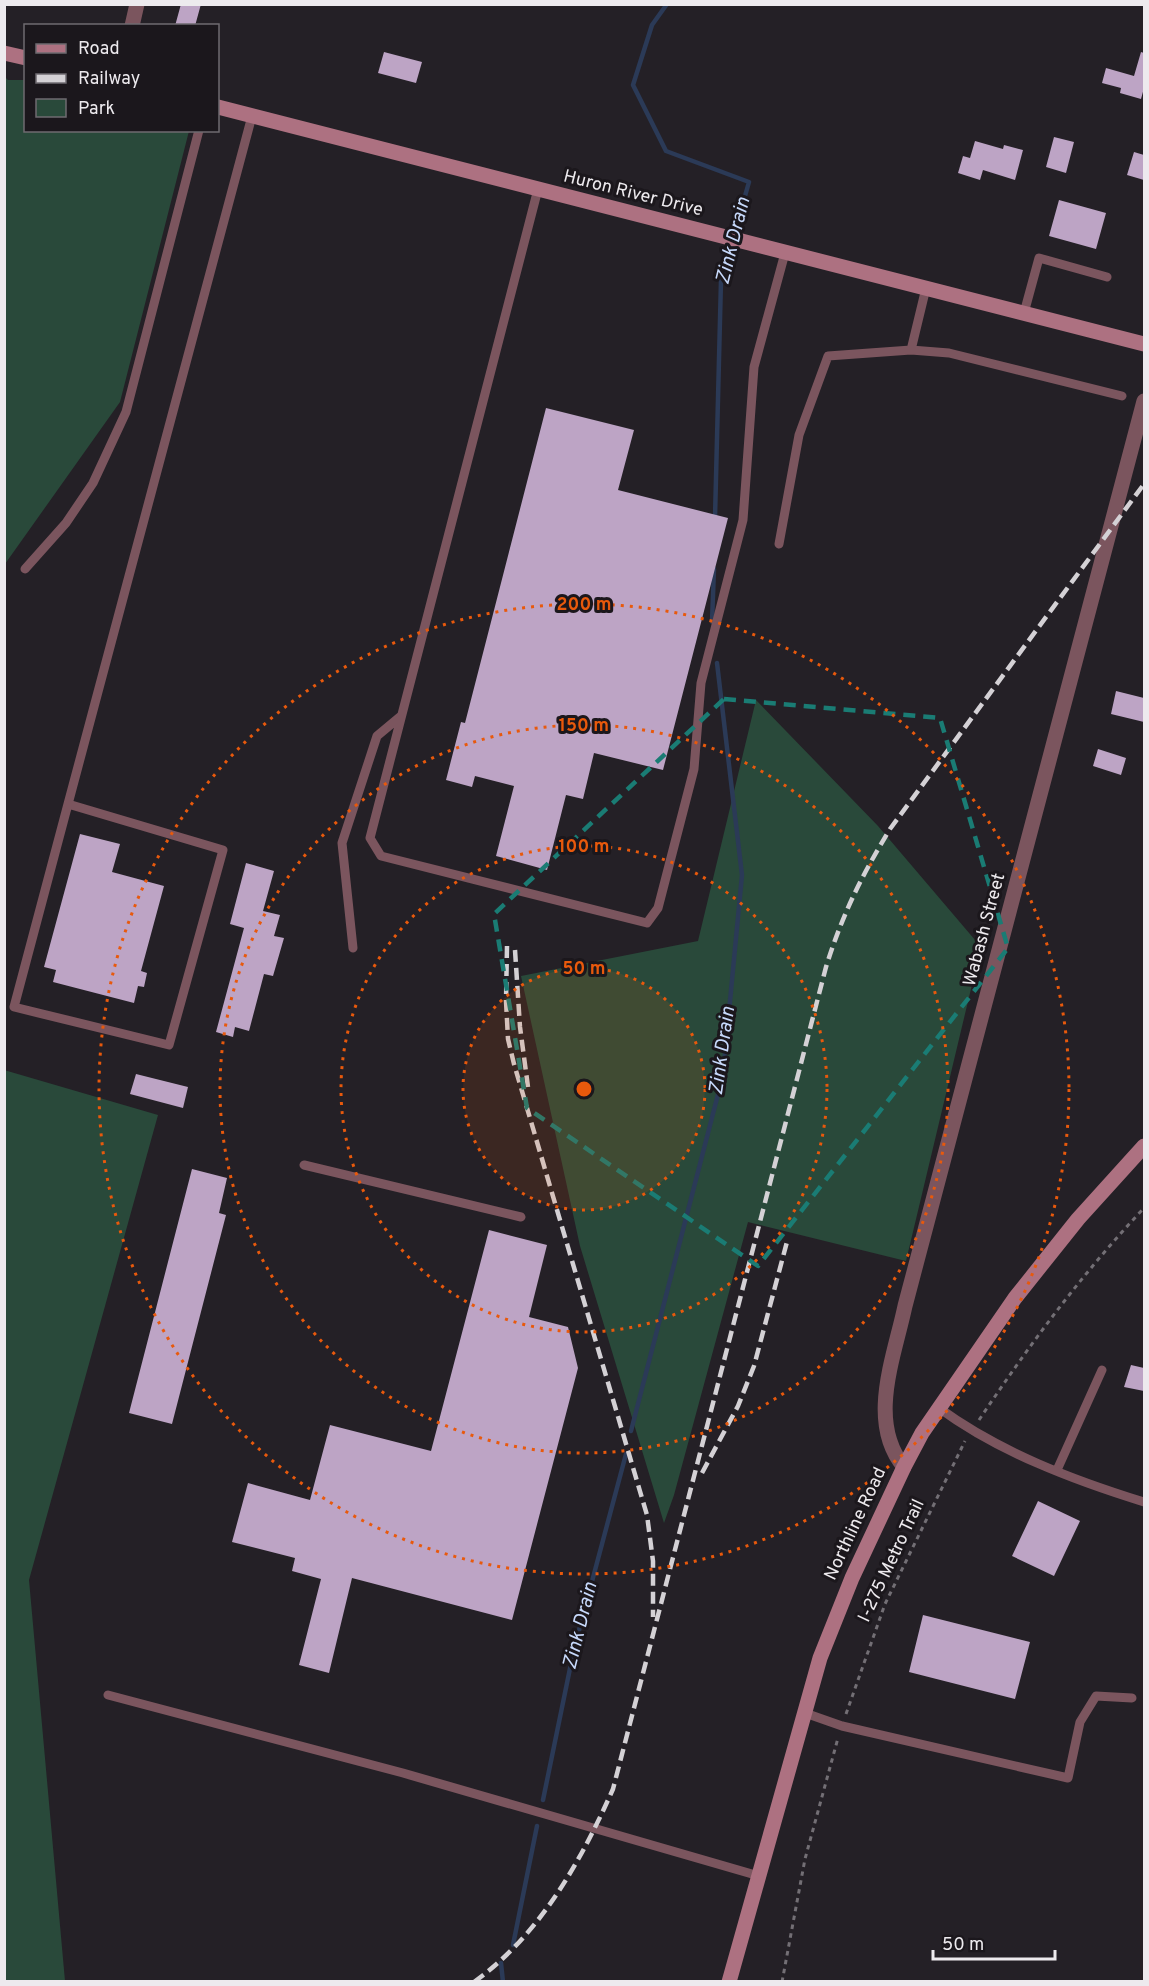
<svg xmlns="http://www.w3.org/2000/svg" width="1149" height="1986" font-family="Overpass,sans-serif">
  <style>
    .green { fill: #29493a }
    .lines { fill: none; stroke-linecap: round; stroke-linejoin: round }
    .stream { stroke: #2b3a57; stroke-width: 4.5 }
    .building { fill: #bda4c5 }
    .path { stroke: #736f75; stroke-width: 3; stroke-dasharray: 4.5 4.5; stroke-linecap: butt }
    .lane { stroke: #7b555e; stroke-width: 9 }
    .street { stroke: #7b555e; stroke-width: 15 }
    .secondary { stroke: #ad7181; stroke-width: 15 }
    .rail { stroke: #d4d1d5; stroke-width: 4.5; stroke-dasharray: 12 6; stroke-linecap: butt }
    .marked { fill: none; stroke: #1a7c74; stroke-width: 4.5; stroke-dasharray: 12 8; stroke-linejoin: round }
    .ring { fill: none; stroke: #e8590c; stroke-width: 3; stroke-dasharray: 3 6 }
    .labels { text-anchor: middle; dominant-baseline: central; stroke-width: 6; stroke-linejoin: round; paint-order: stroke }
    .street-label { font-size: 18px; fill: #edeaee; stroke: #1b171c }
    .water-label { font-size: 20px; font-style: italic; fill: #c7d9fb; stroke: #1b171c }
    .centre { fill: #e8590c; stroke: #1b171c; stroke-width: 3 }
    .ring-label { font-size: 18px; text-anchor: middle; font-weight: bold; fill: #e8590c; stroke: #1b171c; stroke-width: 6; stroke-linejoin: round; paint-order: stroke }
  </style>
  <rect width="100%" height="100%" fill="#242026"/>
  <path class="green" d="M 5,77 L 8,80 L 25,80 L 26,130 L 189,131 L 120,402 L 5,564 Z
    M 756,700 L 878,826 L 981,947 L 906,1261 L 748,1222 L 674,1495 L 664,1523 L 580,1246 L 521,976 L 698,941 Z
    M 4,1070 L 158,1115 L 29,1580 L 65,1981 L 5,1981 Z"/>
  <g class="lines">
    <path class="stream" d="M 667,4 L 652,25 L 633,85 L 666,151 L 749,182 L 721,280 L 715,518
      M 712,622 L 714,569
      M 631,1431 L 723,1075 L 742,875 L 717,663
      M 543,1800 L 574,1649 L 626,1454
      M 513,1945 L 537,1826
      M 501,1963 L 503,1982"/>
  </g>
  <path class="building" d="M 181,4 L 201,4 L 195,26 L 175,26 Z
    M 384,52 L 422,62 L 416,83 L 378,73 Z
    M 1141,52 L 1144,53 L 1144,88 L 1141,99 L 1120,93 L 1121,88 L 1102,83 L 1106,68 L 1134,76 Z
    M 1054,137 L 1074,142 L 1066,173 L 1046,167 Z
    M 975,141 L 1003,149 L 1004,145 L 1023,150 L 1015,180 L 983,170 L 980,180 L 958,173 L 963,156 L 970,158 Z
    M 1134,152 L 1144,155 L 1144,180 L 1127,175 Z
    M 1059,200 L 1106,213 L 1096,249 L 1049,236 Z
    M 546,408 L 634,430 L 618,490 L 728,518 L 663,770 L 594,753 L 583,799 L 566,795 L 547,870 L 496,856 L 514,786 L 475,776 L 472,787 L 446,780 L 461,722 L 465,723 Z
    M 1116,691 L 1144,698 L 1144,722 L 1111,714 Z
    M 1098,749 L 1126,758 L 1121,775 L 1093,766 Z
    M 80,834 L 120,844 L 112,872 L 164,886 L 141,971 L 147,973 L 144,987 L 138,986 L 134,1003 L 53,982 L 56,970 L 44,967 Z
    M 246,863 L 274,871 L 263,911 L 280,915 L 274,936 L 284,938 L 273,976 L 264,974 L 249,1031 L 235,1027 L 233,1037 L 216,1032 L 244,928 L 230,924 Z
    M 136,1074 L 188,1087 L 183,1108 L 130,1094 Z
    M 192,1169 L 227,1178 L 219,1213 L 226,1215 L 172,1424 L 129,1413 Z
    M 489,1230 L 547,1245 L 529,1317 L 568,1327 L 578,1368 L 512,1620 L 352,1578 L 329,1673 L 299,1665 L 321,1579 L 292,1571 L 295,1558 L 232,1542 L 248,1483 L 310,1500 L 330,1425 L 431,1451 Z
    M 1131,1365 L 1144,1368 L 1144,1391 L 1124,1387 Z
    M 1038,1501 L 1080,1521 L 1054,1576 L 1012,1556 Z
    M 923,1615 L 1030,1642 L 1015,1699 L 909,1672 Z"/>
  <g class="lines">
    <path class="path" d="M 979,1420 C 1030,1344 1081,1275 1144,1208
      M 846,1714 L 885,1604 L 965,1441
      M 782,1982 L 805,1859 L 838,1738"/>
    <path class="lane" d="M 538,189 L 370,838 L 381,856 L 647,923 L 658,908 L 694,769 L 701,683 L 743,520 L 754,367 L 785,253
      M 1024,313 L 1039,258 L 1107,277
      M 911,350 L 926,288
      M 779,544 L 799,435 L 828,356 L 911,350 L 949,353 L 1122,396
      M 25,569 L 66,523 L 93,483 L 126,412 L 199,130
      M 68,804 L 14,1007 L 169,1045 L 223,850 L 68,804 L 252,116
      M 353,948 L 342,843 L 377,736 L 401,716
      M 304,1165 L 521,1217
      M 939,1408 C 999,1452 1073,1480 1144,1502
      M 1057,1470 L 1102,1370
      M 108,1695 L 403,1773 L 759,1876
      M 805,1713 L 842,1726 L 1068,1778 L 1080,1722 L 1096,1696 L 1132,1698"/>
    <path class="street" d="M 132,26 L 137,4
      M 904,1467 C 867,1422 894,1358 905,1306 L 1144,401"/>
    <path class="secondary" d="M 4,53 L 26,58
      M 218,107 L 1144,344
      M 729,1982 L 820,1658 L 852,1578 L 904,1467 L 922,1433 L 1015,1298 L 1078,1219 L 1144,1146"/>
    <path class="rail" d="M 507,946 L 506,1001 L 508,1039 L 514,1064 L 647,1515 L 653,1561 L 653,1617
      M 515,950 L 520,1027 L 528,1087
      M 702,1473 L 738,1406 L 754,1366 L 788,1238
      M 474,1982 C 540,1935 581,1861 613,1789 L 826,967 C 843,913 861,877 890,829 L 1144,484"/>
  </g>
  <path class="marked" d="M 724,699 L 940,718 L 1008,948 L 758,1266 L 527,1108 L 494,914 Z"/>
  <circle cx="584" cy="1089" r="121" fill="#e8590c" fill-opacity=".12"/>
  <g class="ring">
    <circle cx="584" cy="1089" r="121"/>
    <circle cx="584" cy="1089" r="243"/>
    <circle cx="584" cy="1089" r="364"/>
    <circle cx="584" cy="1089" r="485"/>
  </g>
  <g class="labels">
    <g class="street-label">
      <text transform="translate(633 194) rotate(14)">Huron River Drive</text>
      <text transform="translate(985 930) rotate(-75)">Wabash Street</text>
      <text transform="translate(856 1524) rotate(-65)">Northline Road</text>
      <text transform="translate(892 1561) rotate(-65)">I-275 Metro Trail</text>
    </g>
    <g class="water-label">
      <text transform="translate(734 241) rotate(-76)">Zink Drain</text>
      <text transform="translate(723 1051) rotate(-82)">Zink Drain</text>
      <text transform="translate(581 1626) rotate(-76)">Zink Drain</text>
    </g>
  </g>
  <circle cx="584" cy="1089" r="9" class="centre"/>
  <g class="ring-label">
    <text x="584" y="610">200 m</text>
    <text x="584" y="731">150 m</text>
    <text x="584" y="852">100 m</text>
    <text x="584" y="974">50 m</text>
  </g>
  <rect width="1149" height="1986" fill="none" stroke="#edeaee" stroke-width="12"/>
  <rect x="24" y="24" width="195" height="108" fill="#1b171c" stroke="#6f6b70" stroke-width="1.5"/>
  <rect x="36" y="44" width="30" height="9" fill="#ad7181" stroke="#6f6b70" stroke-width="1.5"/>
  <text x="78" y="54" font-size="18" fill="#edeaee">Road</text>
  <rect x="36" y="74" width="30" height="9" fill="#d4d1d5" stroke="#6f6b70" stroke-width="1.5"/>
  <text x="78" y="84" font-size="18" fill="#edeaee">Railway</text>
  <rect x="36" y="99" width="30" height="18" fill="#29493a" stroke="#6f6b70" stroke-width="1.5"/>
  <text x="78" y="114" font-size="18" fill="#edeaee">Park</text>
  <path d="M933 1950v9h122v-9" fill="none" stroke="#edeaee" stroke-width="3"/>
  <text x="942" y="1950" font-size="18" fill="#edeaee" stroke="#1b171c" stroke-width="4.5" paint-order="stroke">50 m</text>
</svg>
